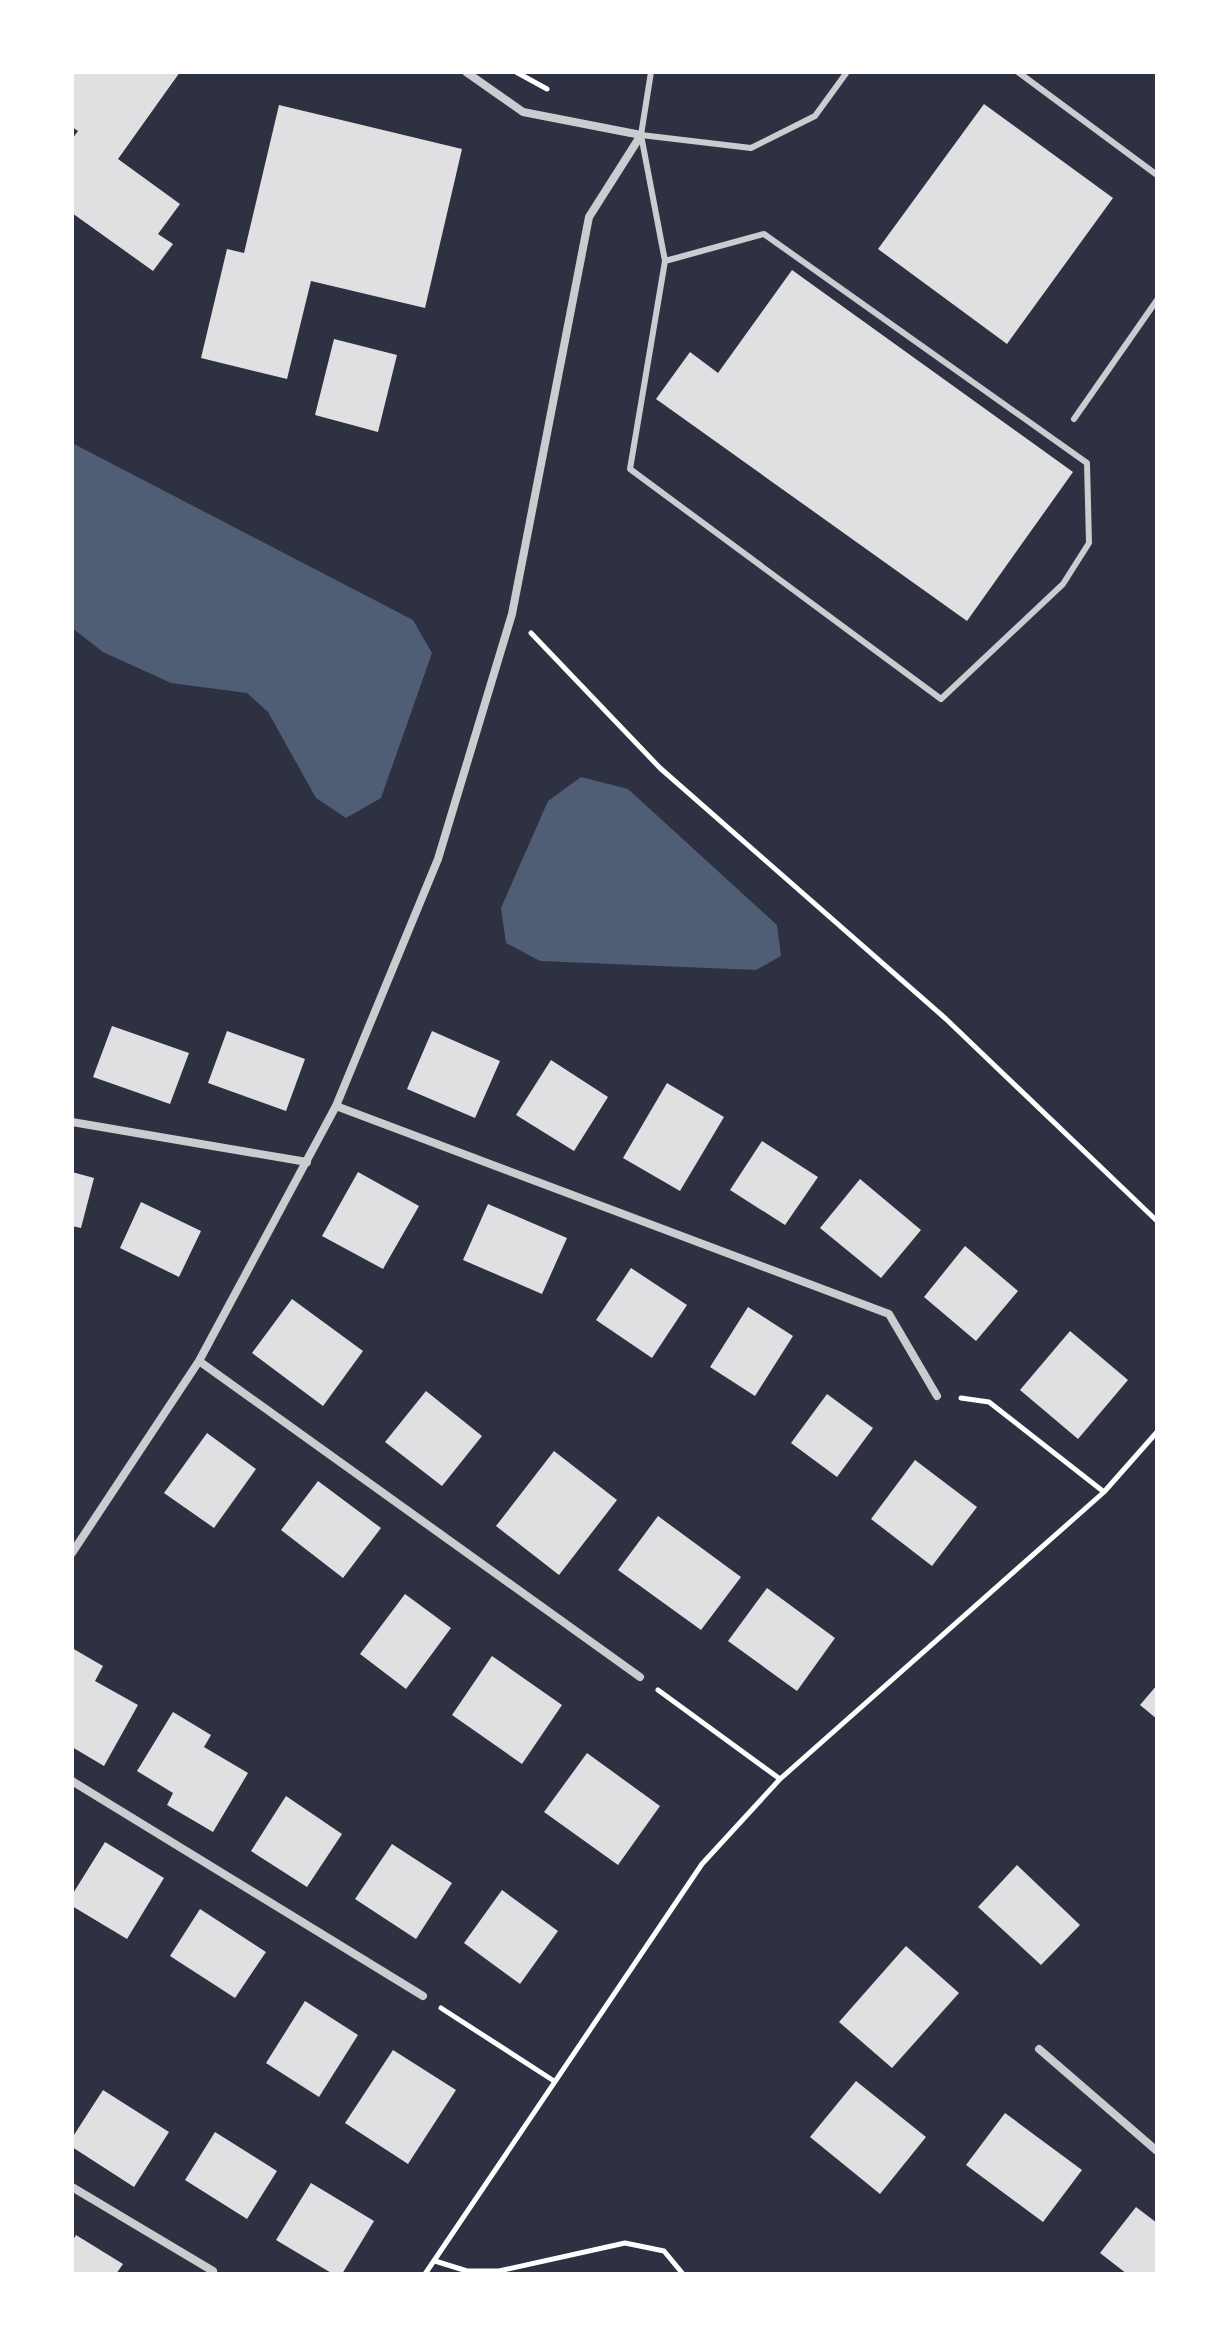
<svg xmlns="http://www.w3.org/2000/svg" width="1229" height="2346" font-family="Mulish,sans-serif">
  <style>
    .water { fill: #4f5d75 }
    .building { fill: #e0e0e3 }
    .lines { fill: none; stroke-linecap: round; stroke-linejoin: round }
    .path { stroke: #fff; stroke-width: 5 }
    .service { stroke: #caccd0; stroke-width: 6 }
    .minor { stroke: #caccd0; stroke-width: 8 }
  </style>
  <rect width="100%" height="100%" fill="#2d3142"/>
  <path class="water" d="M 72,443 L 413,620 L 432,653 L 381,798 L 346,818 L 316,798 L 268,712 L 247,693 L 171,683 L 103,652 L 72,628 Z
    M 581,777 L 628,789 L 777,925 L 781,956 L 756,970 L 540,961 L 506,943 L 501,908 L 548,801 Z"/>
  <path class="building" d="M 72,72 L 180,72 L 118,159 L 180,204 L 158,234 L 173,244 L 153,271 L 72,213 L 72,139 L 78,131 L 72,127 Z
    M 984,104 L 1113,198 L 1007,344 L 878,249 Z
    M 279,105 L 462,149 L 425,308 L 311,281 L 287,379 L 201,358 L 227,249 L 244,253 Z
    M 792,270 L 1073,472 L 967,621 L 656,399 L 690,352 L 718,373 Z
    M 334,339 L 397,355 L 378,432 L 315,415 Z
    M 112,1026 L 189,1053 L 170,1104 L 93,1077 Z
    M 227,1031 L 305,1059 L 286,1111 L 208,1083 Z
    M 432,1031 L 500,1061 L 475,1118 L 407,1089 Z
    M 551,1060 L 608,1097 L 574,1151 L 516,1115 Z
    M 667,1083 L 724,1117 L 680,1191 L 623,1158 Z
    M 762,1141 L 818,1177 L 785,1225 L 730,1190 Z
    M 72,1172 L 94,1178 L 81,1228 L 72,1226 Z
    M 358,1172 L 419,1206 L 383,1269 L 322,1236 Z
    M 860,1179 L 921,1230 L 881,1278 L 820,1228 Z
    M 141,1202 L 201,1231 L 179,1277 L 120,1248 Z
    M 488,1204 L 567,1238 L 542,1294 L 463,1260 Z
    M 965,1246 L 1018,1291 L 976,1341 L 924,1297 Z
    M 631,1268 L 687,1305 L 652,1358 L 596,1320 Z
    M 292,1299 L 363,1351 L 323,1406 L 252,1353 Z
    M 748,1307 L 793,1336 L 755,1396 L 710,1367 Z
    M 1070,1331 L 1128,1380 L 1078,1439 L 1020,1390 Z
    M 426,1391 L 482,1436 L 442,1486 L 385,1442 Z
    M 827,1394 L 873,1428 L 837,1477 L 791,1443 Z
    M 207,1433 L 256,1469 L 214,1528 L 164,1493 Z
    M 554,1451 L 617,1500 L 559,1575 L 496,1526 Z
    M 915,1460 L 977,1507 L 932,1566 L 871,1519 Z
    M 318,1481 L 381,1528 L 343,1578 L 281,1530 Z
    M 658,1516 L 741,1577 L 701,1630 L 618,1570 Z
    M 767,1588 L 835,1638 L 797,1691 L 728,1641 Z
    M 405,1594 L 451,1628 L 406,1689 L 360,1654 Z
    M 72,1648 L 103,1666 L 95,1681 L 138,1705 L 104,1766 L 72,1747 Z
    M 492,1656 L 562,1705 L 522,1764 L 452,1715 Z
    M 1157,1685 L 1157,1719 L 1140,1705 Z
    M 173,1712 L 211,1735 L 204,1747 L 248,1773 L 213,1832 L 167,1805 L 173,1793 L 137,1771 Z
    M 587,1753 L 660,1806 L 618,1865 L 544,1812 Z
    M 286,1796 L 342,1834 L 307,1887 L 251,1851 Z
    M 105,1842 L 164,1878 L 127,1939 L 72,1906 L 72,1895 Z
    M 392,1844 L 452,1883 L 416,1939 L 355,1899 Z
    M 1017,1865 L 1080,1925 L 1041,1965 L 978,1907 Z
    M 502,1890 L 558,1931 L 520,1984 L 464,1943 Z
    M 200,1909 L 266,1952 L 235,1998 L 170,1956 Z
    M 906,1946 L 959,1993 L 892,2068 L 839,2022 Z
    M 305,2001 L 358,2035 L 319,2097 L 266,2063 Z
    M 393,2050 L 456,2090 L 408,2164 L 345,2123 Z
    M 856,2081 L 926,2137 L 880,2194 L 810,2137 Z
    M 103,2090 L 169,2132 L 134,2187 L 72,2147 L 72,2138 Z
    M 1005,2113 L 1082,2170 L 1043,2222 L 966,2165 Z
    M 215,2132 L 277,2171 L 247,2219 L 185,2180 Z
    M 311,2183 L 374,2221 L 342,2274 L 333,2274 L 276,2240 Z
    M 1136,2207 L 1157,2223 L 1157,2274 L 1127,2274 L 1100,2253 Z
    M 76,2235 L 123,2264 L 116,2274 L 72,2274 L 72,2242 Z"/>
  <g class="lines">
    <path class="path" d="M 516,72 L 547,89
      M 531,633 L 660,768 L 946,1019 L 1157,1221
      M 961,1398 L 989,1402 L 1104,1492
      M 658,1690 L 780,1779
      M 441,2008 L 554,2081
      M 435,2261 L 467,2271 L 499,2271 L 625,2243 L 664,2251 L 683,2274
      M 425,2274 L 702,1864 L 780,1779 L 1104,1492 L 1157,1432"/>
    <path class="service" d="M 651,72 L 641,135 L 665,261 L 630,469 L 941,699 L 1063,584 L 1089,543 L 1087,463 L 764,234 L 665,261
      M 1018,72 L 1157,175
      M 641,135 L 751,148 L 815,116 L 847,72
      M 1074,419 L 1157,300"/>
    <path class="minor" d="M 336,1106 L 889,1314 L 937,1396
      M 72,1122 L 307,1162
      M 199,1361 L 640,1677
      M 72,1553 L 199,1361 L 336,1106 L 438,859 L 512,614 L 589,217 L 641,135 L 523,112 L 466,72
      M 72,1781 L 423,1996
      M 1039,2049 L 1157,2151
      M 72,2187 L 213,2271"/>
  </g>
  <rect width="1229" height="2346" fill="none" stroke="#ffffff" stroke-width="148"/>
</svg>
